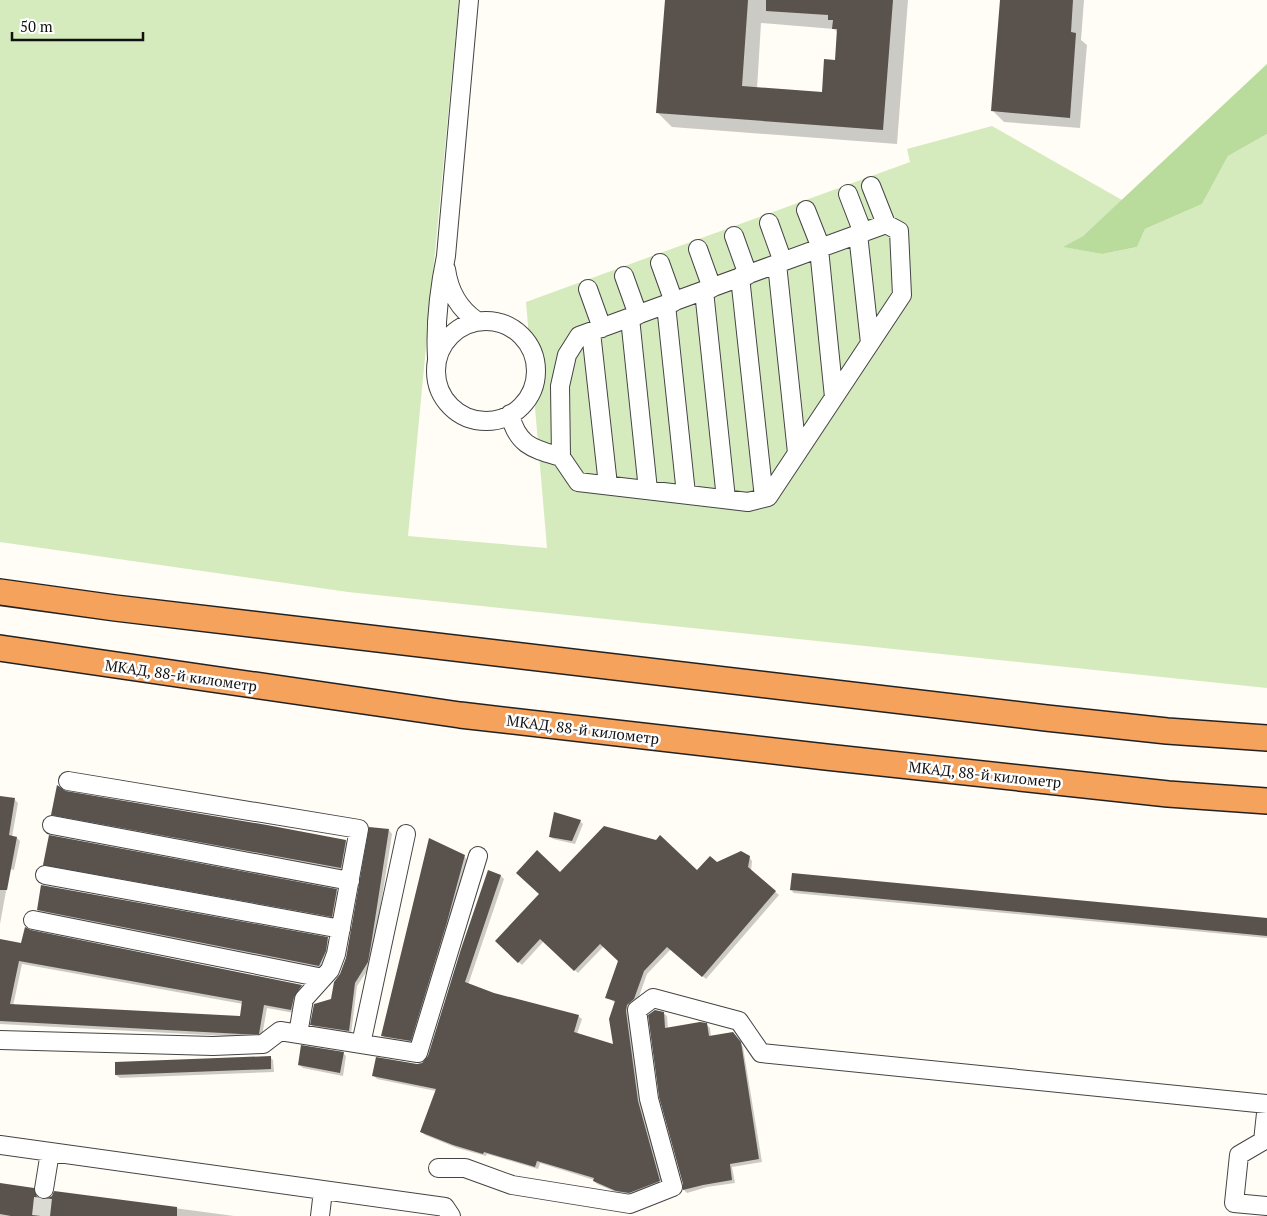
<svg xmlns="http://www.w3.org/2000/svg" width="1267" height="1216" font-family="'PT Serif',serif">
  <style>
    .green { fill: #d5ebbd }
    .forest { fill: #b9dc9c }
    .shadow { fill: #0003; fill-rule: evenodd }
    .building { fill: #5a524d; fill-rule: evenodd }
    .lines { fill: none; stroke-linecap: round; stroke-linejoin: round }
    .minor-tunnel { stroke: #dbdad3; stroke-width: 18; stroke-dasharray: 18 9; stroke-linecap: butt }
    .minor-casing { stroke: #444; stroke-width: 20 }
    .highway-casing { stroke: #222; stroke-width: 28 }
    .minor { stroke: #fff; stroke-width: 18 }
    .highway { stroke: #f5a25d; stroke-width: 25 }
    .labels { text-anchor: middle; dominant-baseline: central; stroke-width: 5; stroke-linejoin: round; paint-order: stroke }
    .street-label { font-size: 15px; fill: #111; stroke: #fff }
  </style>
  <rect width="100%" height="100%" fill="#fffdf5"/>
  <path class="green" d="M 0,0 L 459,0 L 408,536 L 547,548 L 526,302 L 910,162 L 907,149 L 992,126 L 1122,200 L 1083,236 L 1064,247 L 1102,254 L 1137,247 L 1145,229 L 1202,204 L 1228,156 L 1267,134 L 1267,688 L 348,592 L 0,542 Z"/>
  <path class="forest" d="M 1267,64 L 1267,134 L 1228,156 L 1202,204 L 1145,229 L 1137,247 L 1102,254 L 1063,247 L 1083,236 Z"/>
  <path class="shadow" d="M 666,0 L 908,0 L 897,144 L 672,127 L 658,113 ZM 761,23 L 834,29 L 838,33 L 837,61 L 823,94 L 757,89 Z
    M 1001,0 L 1084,0 L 1081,40 L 1087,45 L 1080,128 L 1004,122 L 993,111 Z
    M 66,793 L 346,841 L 349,844 L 344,871 L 56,817 L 53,814 Z
    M 0,797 L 15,800 L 18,803 L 12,837 L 17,838 L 20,841 L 14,870 L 10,869 L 0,924 Z
    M 580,821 L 583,824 L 575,844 L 553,839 L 550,836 Z
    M 389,830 L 392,834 L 374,949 L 371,965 L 357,986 L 351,1034 L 315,1028 L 312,1025 L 332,1000 Z
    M 464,856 L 467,860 L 450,925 L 414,1044 L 386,1039 L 383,1036 Z
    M 749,857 L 752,861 L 751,871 L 779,895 L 706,979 L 671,949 L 647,974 L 637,1002 L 630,1010 L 641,1105 L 663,1184 L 633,1196 L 620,1194 L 597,1184 L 594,1180 L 540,1163 L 538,1169 L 487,1154 L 486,1156 L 457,1148 L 425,1135 L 422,1132 L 436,1091 L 377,1079 L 373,1075 L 422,1064 L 429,1057 L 488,872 L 501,876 L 504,879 L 468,985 L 494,994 L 578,1016 L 582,1019 L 577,1034 L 614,1046 L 616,1003 L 606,997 L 619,960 L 604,946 L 578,973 L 544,941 L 522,965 L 497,941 L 560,874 L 697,872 L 717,864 Z
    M 44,864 L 336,891 L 340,894 L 335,919 L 48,868 Z
    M 791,890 L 1267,919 L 1267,938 L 794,893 Z
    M 38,910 L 328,939 L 331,942 L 323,969 L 42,913 Z
    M 30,932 L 302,986 L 305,989 L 294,1013 L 267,1008 L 262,1036 L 245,1037 L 0,1024 L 0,941 L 22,945 ZM 22,964 L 243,1004 L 241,1017 L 13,1006 Z
    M 663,1013 L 667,1016 L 668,1029 L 707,1025 L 710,1028 L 711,1037 L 736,1036 L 743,1047 L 762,1162 L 732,1167 L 735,1183 L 707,1187 L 687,1193 L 684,1190 L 685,1184 L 661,1097 Z
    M 343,1053 L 346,1056 L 343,1076 L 303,1068 L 299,1065 Z
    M 270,1057 L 273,1060 L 274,1072 L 120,1078 L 116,1075 Z
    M 0,1185 L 33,1189 L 44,1200 L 53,1197 L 55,1192 L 234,1216 L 0,1216 Z"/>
  <path class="building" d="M 665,0 L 748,0 L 742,86 L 822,92 L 824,59 L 835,60 L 837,29 L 832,29 L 833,20 L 828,20 L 828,15 L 766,11 L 766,0 L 893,0 L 883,130 L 656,113 Z
    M 1000,0 L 1073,0 L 1071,32 L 1076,33 L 1070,118 L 991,111 Z
    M 57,785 L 66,791 L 267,825 L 346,840 L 341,868 L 51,815 Z
    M 0,796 L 15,798 L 9,835 L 17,837 L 7,890 L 0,890 Z
    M 554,812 L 581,820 L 572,841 L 549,837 Z
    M 604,826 L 656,840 L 660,835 L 697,870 L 710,856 L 717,862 L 741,851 L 750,856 L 748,867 L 776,891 L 702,977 L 667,947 L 644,971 L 634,999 L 627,1005 L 626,1011 L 638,1101 L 660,1181 L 629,1193 L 616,1191 L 593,1181 L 594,1178 L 537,1161 L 535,1167 L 484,1152 L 483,1154 L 453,1145 L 420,1132 L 436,1089 L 372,1076 L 376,1057 L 417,1064 L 422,1063 L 428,1056 L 461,949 L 488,870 L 501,875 L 465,982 L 494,993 L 579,1015 L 574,1032 L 613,1044 L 609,1019 L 615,1001 L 605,998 L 618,961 L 600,944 L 574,971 L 540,939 L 518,963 L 495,941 L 539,894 L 516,873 L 537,850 L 560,872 L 559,873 Z
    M 369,827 L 389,829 L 371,945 L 368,962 L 355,983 L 349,1031 L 310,1025 L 314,1004 L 331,999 L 334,982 L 340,974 L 346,958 Z
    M 49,835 L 337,889 L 332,917 L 43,865 Z
    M 429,838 L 465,855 L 447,922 L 411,1041 L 381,1036 Z
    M 792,873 L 1267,918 L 1267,936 L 790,890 Z
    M 41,885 L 328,937 L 326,951 L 319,966 L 37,910 Z
    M 25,927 L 31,930 L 302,985 L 294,997 L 291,1010 L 264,1005 L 259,1034 L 241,1034 L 0,1021 L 0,939 L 21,943 ZM 19,961 L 242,1001 L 240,1016 L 10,1004 Z
    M 655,1010 L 664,1012 L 665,1028 L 700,1022 L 707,1023 L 709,1036 L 733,1032 L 741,1042 L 759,1159 L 730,1164 L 732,1180 L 703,1185 L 683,1190 L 683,1184 L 659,1097 L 648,1015 Z
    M 301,1045 L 344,1052 L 340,1073 L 298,1065 Z
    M 271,1056 L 271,1069 L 115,1075 L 115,1062 Z
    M 0,1183 L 34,1188 L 37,1197 L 43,1200 L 52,1196 L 54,1191 L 177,1207 L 177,1216 L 11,1216 L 0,1214 Z"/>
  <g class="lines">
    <path class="minor-tunnel" d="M 41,1216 L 44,1189"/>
    <g class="minor-casing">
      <path id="minor" d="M 848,194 L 863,233
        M 806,210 L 821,248
        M 769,223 L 783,262
        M 858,234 L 870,343
        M 734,236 L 748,275
        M 698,249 L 712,288
        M 819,249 L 834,397
        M 660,263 L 674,302
        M 777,264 L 797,453
        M 446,269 C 449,291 459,309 477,321
        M 624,276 L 638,315
        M 740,277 L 764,498
        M 588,289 L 602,328
        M 704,291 L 726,499
        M 666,305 L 686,494
        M 630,318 L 648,490
        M436 371a50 50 0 1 1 100 0a50 50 0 1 1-100 0Z
        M 591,332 L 608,485
        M 437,358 C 435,324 439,290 446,256 L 469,0
        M 510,414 C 517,446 534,449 561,457 L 578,482 L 748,502 L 768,497 L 902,295 L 899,231 L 886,224 L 871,186
        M 561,457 L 560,386 L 567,355 L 579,336 L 886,224
        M 68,781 L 359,829 L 336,954 L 330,970 L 304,999 L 298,1034
        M 52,825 L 350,881
        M 45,875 L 341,929
        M 33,920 L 323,978
        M 0,1040 L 213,1046 L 263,1044 L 280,1031 L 418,1053 L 478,856
        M 361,1044 L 406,834
        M 0,1145 L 445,1207 L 451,1216
        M 438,1168 L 465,1168 L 512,1185 L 630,1204 L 673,1187 L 649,1099 L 637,1010 L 653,998 L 739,1021 L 761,1053 L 1267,1104 L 1263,1141 L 1239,1155 L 1234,1203 L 1267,1206
        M 44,1189 L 50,1152
        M 320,1216 L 323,1191"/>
    </g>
    <g class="highway-casing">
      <path id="highway" d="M 0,592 L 115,608 L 1046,718 L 1167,731 L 1267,738
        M 0,648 L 460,715 L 826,757 L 1168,794 L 1267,801"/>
    </g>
    <use href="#minor" class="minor"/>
    <use href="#highway" class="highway"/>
  </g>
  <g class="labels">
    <g class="street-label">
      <text transform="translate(181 675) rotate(8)">МКАД, 88-й километр</text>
      <text transform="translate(583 729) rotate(7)">МКАД, 88-й километр</text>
      <text transform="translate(985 774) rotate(6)">МКАД, 88-й километр</text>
    </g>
  </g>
  <path d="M12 32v8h131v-8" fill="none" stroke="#111111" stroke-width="2.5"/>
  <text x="20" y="32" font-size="15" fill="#111111" stroke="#ffffff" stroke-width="4" paint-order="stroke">50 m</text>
</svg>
